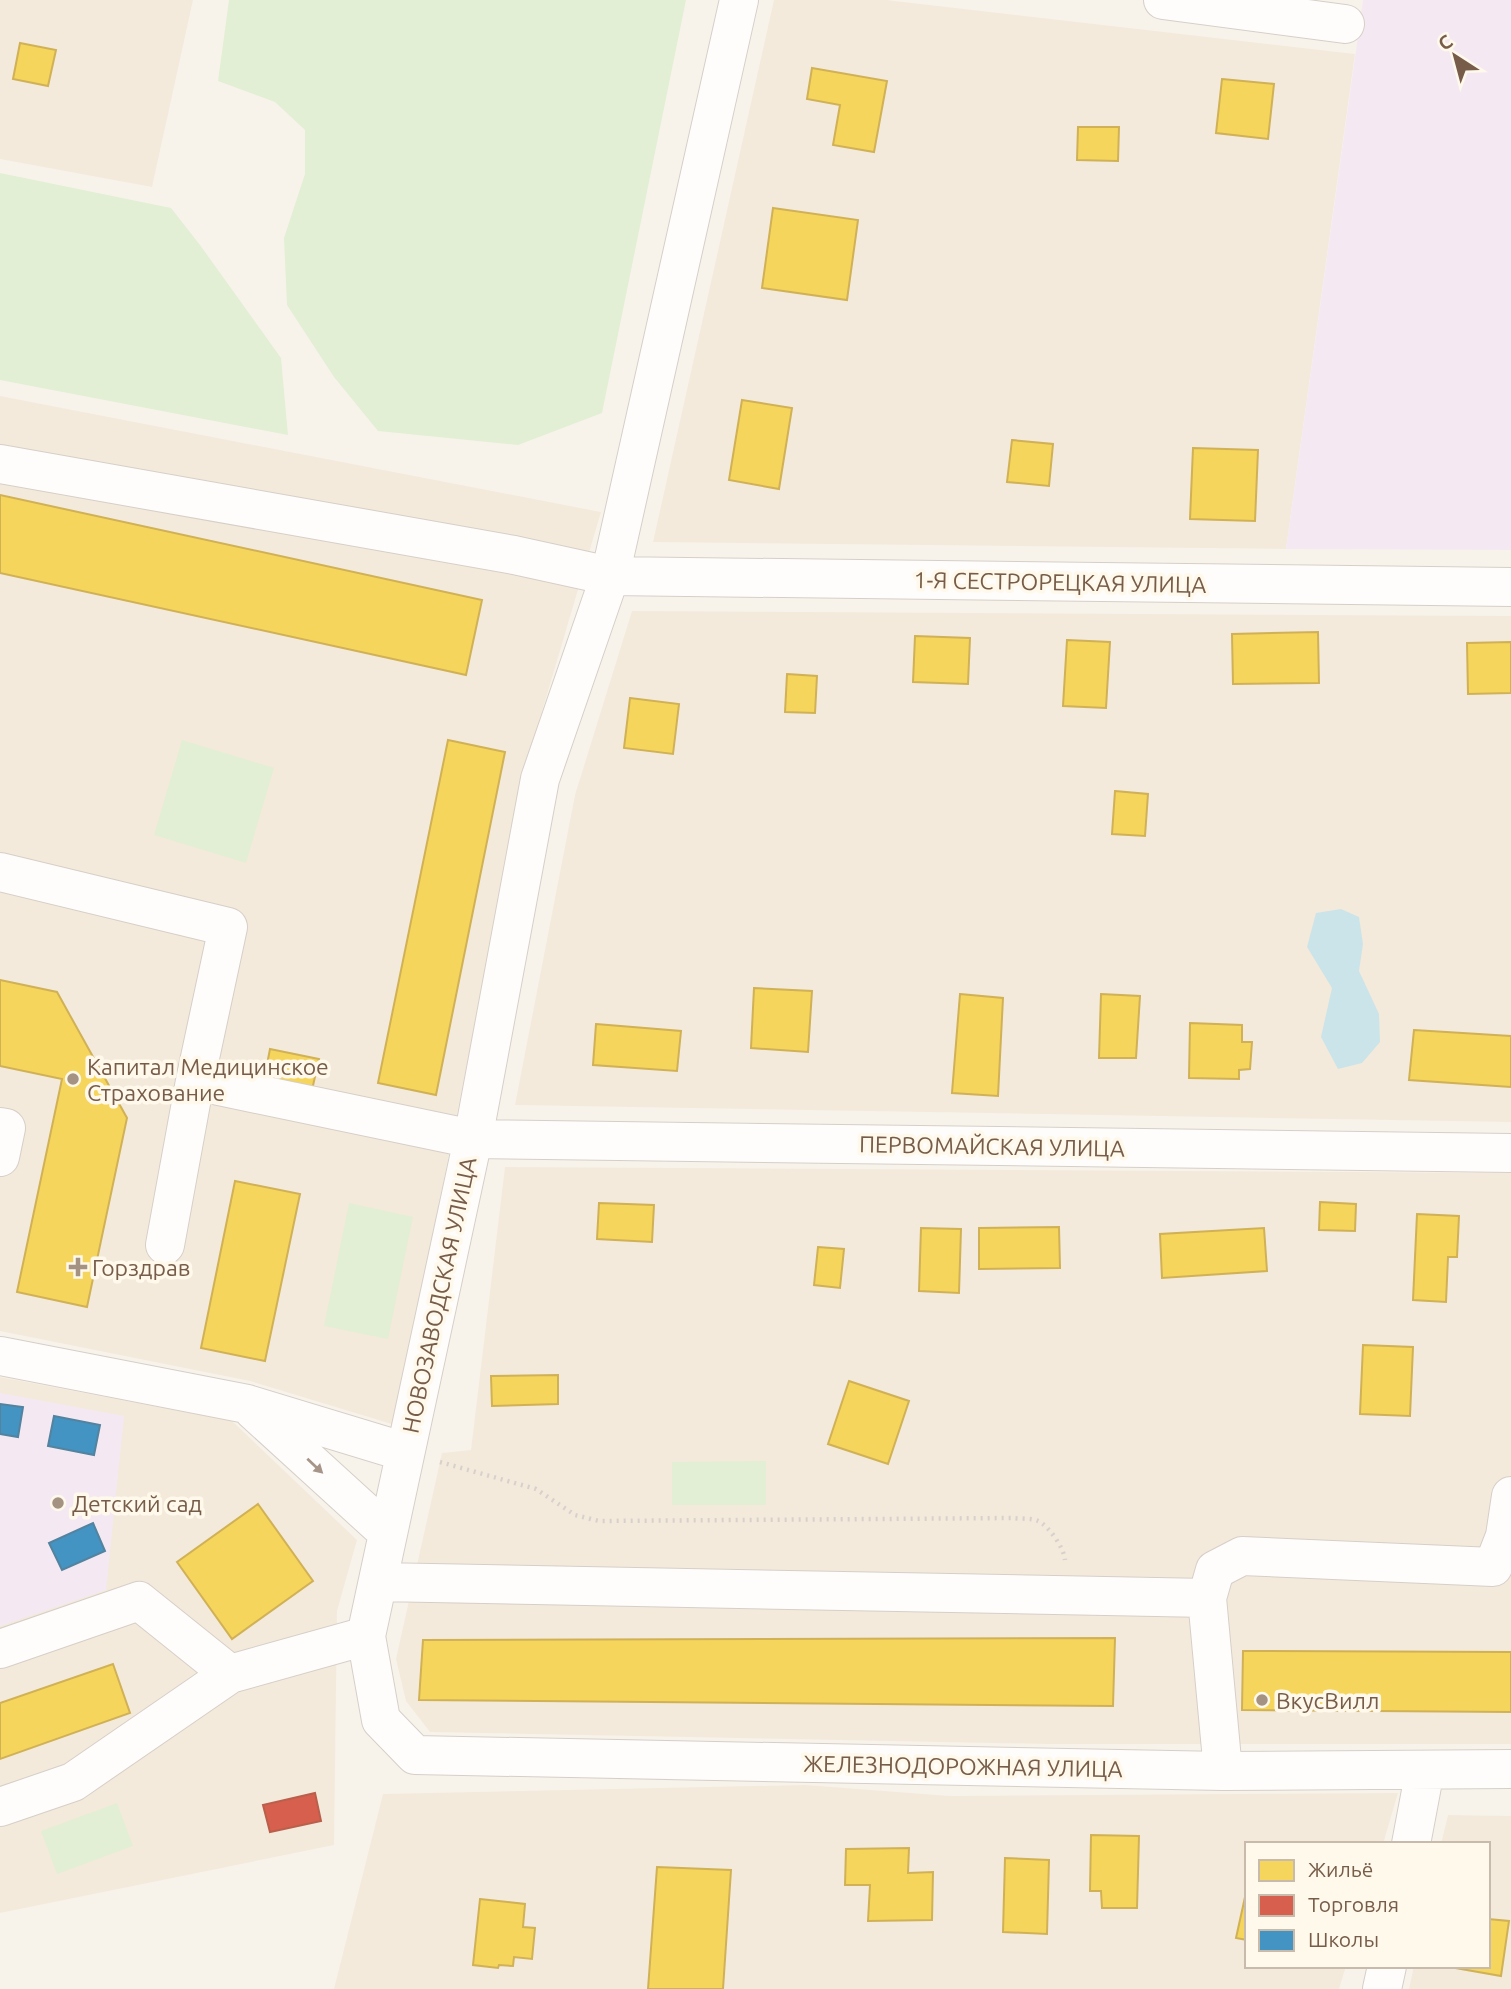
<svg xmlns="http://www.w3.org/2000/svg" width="1511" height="1989" font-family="Ubuntu,sans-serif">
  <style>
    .residential { fill: #f3eadb }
    .education { fill: #f4e9f3 }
    .green { fill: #e2efd4 }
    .water { fill: #cbe4e9 }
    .homes { fill: #f6d55c; stroke: #d0b156; stroke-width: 2 }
    .shops { fill: #d6604d; stroke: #ba5f4c; stroke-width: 2 }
    .schools { fill: #4393c3; stroke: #53839e; stroke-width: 2 }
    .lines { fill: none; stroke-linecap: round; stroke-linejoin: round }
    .minor-casing { stroke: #d6cfc8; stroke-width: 40 }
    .path { stroke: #d8d1cb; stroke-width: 4.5; stroke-dasharray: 2 5; stroke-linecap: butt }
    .minor { stroke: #fefdfc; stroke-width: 38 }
    .oneway { fill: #a69588 }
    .poi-dot { fill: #a49282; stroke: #fff9ec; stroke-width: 2.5 }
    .labels { text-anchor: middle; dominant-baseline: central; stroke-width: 7; stroke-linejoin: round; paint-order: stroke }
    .street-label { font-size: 23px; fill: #775d49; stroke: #fff9ec }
    .poi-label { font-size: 23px; fill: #775d49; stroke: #fff9ec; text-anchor: start }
  </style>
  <rect width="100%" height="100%" fill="#f7f3eb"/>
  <path class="residential" d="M 0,0 L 193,0 L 152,187 L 0,159 Z
    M 774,0 L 886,0 L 1355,54 L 1286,549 L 653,542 Z
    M 0,396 L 601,512 L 527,762 L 395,1425 L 250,1381 L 0,1331 Z
    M 632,611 L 1511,616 L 1511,1122 L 515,1105 L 575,795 Z
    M 505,1167 L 1511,1173 L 1511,1744 L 1049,1744 L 430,1732 L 406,1701 L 396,1659 L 442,1453 L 471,1450 Z
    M 0,1377 L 232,1421 L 357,1540 L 337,1611 L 334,1845 L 0,1913 Z
    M 805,1785 L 950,1796 L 1398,1793 L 1383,1844 L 1247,1844 L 1247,1966 L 1346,1966 L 1339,1989 L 334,1989 L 383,1794 Z
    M 1448,1815 L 1511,1816 L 1511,1989 L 1409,1989 L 1414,1966 L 1488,1966 L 1488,1844 L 1441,1844 Z"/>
  <path class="education" d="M 1363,0 L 1511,0 L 1511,550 L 1286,549 Z
    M 0,1393 L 124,1416 L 106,1590 L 0,1626 Z"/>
  <path class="green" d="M 229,0 L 686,0 L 602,413 L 518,445 L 378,431 L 334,377 L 287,305 L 284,238 L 305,174 L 305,130 L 275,102 L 218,81 Z
    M 0,173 L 171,208 L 200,245 L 281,358 L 288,435 L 0,380 Z
    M 182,740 L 274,768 L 246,863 L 154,835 Z
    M 349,1203 L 413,1217 L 388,1339 L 324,1326 Z
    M 766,1461 L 766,1505 L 672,1505 L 672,1462 Z
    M 117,1803 L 133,1846 L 57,1874 L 41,1831 Z"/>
  <path class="water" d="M 1341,909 L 1359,917 L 1363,944 L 1359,971 L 1379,1014 L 1380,1042 L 1362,1063 L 1338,1069 L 1321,1037 L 1332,988 L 1307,947 L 1316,913 Z"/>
  <path class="homes" d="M 20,43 L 56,50 L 48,86 L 13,79 Z
    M 812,68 L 887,81 L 874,152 L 833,145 L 840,105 L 807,99 Z
    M 1222,79 L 1274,84 L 1268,139 L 1216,133 Z
    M 1078,127 L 1119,127 L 1118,161 L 1077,160 Z
    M 773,208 L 858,220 L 847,300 L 762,288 Z
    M 742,400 L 792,408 L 779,489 L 729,480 Z
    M 1012,440 L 1053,444 L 1049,486 L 1007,482 Z
    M 1193,448 L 1258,450 L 1255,521 L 1190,519 Z
    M 0,495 L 482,600 L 466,675 L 0,573 Z
    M 1318,632 L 1319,683 L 1233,684 L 1232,634 Z
    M 915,636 L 970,638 L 968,684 L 913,682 Z
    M 1067,640 L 1110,642 L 1106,708 L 1063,706 Z
    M 1511,642 L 1511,693 L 1468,694 L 1467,643 Z
    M 787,674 L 817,676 L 815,713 L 785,712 Z
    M 630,698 L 679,704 L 673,754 L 624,748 Z
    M 448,740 L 505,752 L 436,1095 L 378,1083 Z
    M 1115,791 L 1148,794 L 1145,836 L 1112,834 Z
    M 0,980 L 57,992 L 127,1118 L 87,1307 L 17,1292 L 62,1079 L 0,1066 Z
    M 754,988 L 812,991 L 808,1052 L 751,1048 Z
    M 960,994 L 1003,998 L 998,1096 L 952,1093 Z
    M 1101,994 L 1140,996 L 1136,1058 L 1099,1058 Z
    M 1190,1023 L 1242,1025 L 1242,1042 L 1252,1042 L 1250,1069 L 1239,1070 L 1239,1079 L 1189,1078 Z
    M 596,1024 L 681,1031 L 677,1071 L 593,1065 Z
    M 1414,1030 L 1511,1036 L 1511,1087 L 1409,1080 Z
    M 270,1049 L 319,1059 L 312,1090 L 264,1080 Z
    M 235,1181 L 300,1194 L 265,1361 L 201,1348 Z
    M 1320,1202 L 1356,1204 L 1355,1231 L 1319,1230 Z
    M 599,1203 L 654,1205 L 652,1242 L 597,1239 Z
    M 1417,1214 L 1459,1216 L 1457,1257 L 1448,1257 L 1446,1302 L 1413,1300 Z
    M 1059,1227 L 1060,1268 L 979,1269 L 979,1228 Z
    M 921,1228 L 961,1229 L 959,1293 L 919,1291 Z
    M 1264,1228 L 1267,1271 L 1162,1278 L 1160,1234 Z
    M 818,1247 L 844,1249 L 840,1288 L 814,1285 Z
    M 1363,1345 L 1413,1347 L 1410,1416 L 1360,1414 Z
    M 558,1375 L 558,1404 L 492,1406 L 491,1376 Z
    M 849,1381 L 909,1401 L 888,1464 L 828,1444 Z
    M 258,1504 L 313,1581 L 232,1639 L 177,1562 Z
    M 1115,1638 L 1113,1706 L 419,1700 L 423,1640 Z
    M 1243,1651 L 1511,1652 L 1511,1712 L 1242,1710 Z
    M 113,1664 L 130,1713 L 0,1759 L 0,1703 Z
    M 1091,1835 L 1139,1836 L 1137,1908 L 1102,1908 L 1101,1891 L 1090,1891 Z
    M 909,1848 L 908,1873 L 933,1872 L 932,1920 L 868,1921 L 870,1885 L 845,1885 L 846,1849 Z
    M 1005,1858 L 1049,1860 L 1047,1934 L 1003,1932 Z
    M 657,1867 L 731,1870 L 723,1989 L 648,1989 Z
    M 1247,1888 L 1247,1940 L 1236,1938 Z
    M 480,1899 L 525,1904 L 523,1927 L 535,1928 L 532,1959 L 514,1957 L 513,1966 L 499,1965 L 498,1968 L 473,1965 Z
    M 1488,1919 L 1509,1921 L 1501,1976 L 1444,1966 L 1488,1966 Z"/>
  <path class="shops" d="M 315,1793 L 321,1821 L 270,1832 L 263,1805 Z"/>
  <path class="schools" d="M 0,1404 L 23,1407 L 18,1437 L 0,1434 Z
    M 54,1416 L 100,1425 L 94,1455 L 48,1446 Z
    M 93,1523 L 105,1551 L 62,1570 L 49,1543 Z"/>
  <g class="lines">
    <g class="minor-casing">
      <path id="minor" d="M 739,0 L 610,576 L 540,779 L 473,1139 L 366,1636 L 381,1720 L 415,1755 L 1223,1771 L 1511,1769
        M 1163,0 L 1345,24
        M 0,464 L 514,555 L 610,576 L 1511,587
        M 0,872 L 228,927 L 195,1081 L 165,1245
        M 195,1081 L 473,1139 L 1511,1153
        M 0,1127 L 6,1128 L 0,1157
        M 0,1356 L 247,1404 L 405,1452
        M 253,1410 L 388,1533
        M 378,1582 L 1207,1598 L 1215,1570 L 1242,1556 L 1493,1567 L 1505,1536 L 1511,1496
        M 1207,1598 L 1223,1771
        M 0,1649 L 139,1601 L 230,1674 L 366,1636
        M 0,1807 L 73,1782 L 230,1674
        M 1411,1844 L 1425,1770
        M 1382,1989 L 1387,1966"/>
    </g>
    <path class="path" d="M 440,1462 L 536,1489 L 575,1515 L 599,1521 L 1013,1518 C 1020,1519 1032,1518 1038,1521 C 1049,1526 1064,1548 1065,1560"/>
    <use href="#minor" class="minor"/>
  </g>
  <defs><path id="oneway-solid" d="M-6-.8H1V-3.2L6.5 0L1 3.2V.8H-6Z" transform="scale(1.75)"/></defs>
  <use class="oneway" href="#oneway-solid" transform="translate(315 1466) rotate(43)"/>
  <g class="poi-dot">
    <circle cx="73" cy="1079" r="7"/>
    <path d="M74.5 1256.5h7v7h7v7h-7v7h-7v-7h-7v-7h7z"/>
    <circle cx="58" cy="1503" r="7"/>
    <circle cx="1262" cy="1700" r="7"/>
  </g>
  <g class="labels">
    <g class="street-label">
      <text transform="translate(1060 582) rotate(1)">1-Я СЕСТРОРЕЦКАЯ УЛИЦА</text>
      <text transform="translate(992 1146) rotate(1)">ПЕРВОМАЙСКАЯ УЛИЦА</text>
      <text transform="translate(439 1295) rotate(-78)">НОВОЗАВОДСКАЯ УЛИЦА</text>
      <text transform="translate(963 1766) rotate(1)">ЖЕЛЕЗНОДОРОЖНАЯ УЛИЦА</text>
    </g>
    <g class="poi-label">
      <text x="87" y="1066">Капитал Медицинское<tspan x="87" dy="26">Страхование</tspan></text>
      <text x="92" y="1267">Горздрав</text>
      <text x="72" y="1503">Детский сад</text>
      <text x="1276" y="1700">ВкусВилл</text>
    </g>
  </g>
  <rect x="1245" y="1842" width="245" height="126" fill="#fff9ec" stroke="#c9bbab" stroke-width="2"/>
  <rect x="1259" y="1860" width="35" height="21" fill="#f6d55c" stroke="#c9bbab" stroke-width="2"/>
  <text x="1308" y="1877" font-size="21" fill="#775d49">Жильё</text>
  <rect x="1259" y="1895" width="35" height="21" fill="#d6604d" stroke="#c9bbab" stroke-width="2"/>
  <text x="1308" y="1912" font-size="21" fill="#775d49">Торговля</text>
  <rect x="1259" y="1930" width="35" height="21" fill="#4393c3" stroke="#c9bbab" stroke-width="2"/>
  <text x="1308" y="1947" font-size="21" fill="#775d49">Школы</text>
  <g transform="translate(1455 56) rotate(324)" stroke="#fff9ec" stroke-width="5" paint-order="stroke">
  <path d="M0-5L12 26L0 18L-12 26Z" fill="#775d49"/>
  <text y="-10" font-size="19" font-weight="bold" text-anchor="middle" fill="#775d49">С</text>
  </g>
</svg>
